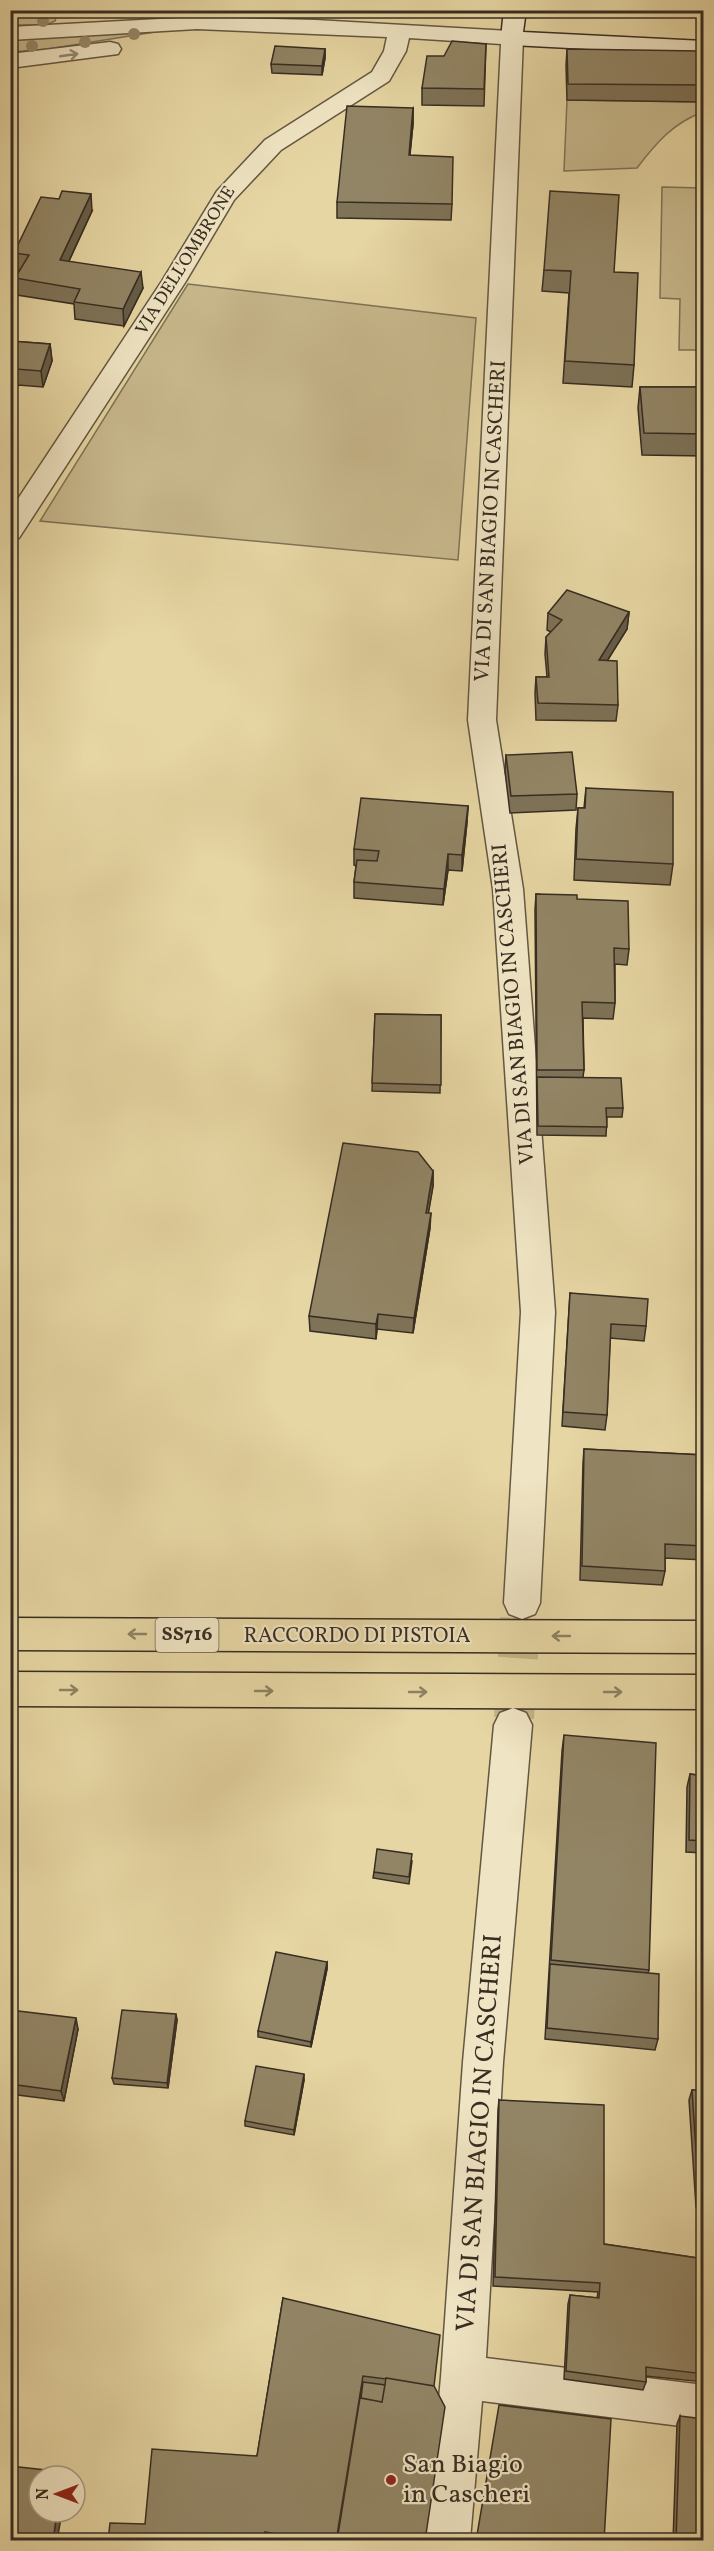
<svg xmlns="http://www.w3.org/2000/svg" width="714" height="2551" font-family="Vollkorn,serif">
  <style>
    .green { fill: #c8b98d; stroke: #807358; stroke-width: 1.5 }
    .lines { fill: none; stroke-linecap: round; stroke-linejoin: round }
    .street-tunnel { stroke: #c3b489; stroke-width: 40; stroke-dasharray: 40 20; stroke-linecap: butt }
    .street-casing { stroke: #635742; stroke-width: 3 }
    .secondary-casing { stroke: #372d22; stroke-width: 3 }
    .highway-casing { stroke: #372d22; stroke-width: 3 }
    .street { fill: #efe4c3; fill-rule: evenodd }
    .secondary { fill: #efe4c3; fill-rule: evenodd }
    .highway { fill: #e6d6a3; fill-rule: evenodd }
    .tree { fill: #968868 }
    .wall { fill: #7e7257; stroke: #372d22; stroke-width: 1.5 }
    .shaded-wall { fill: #665d47; stroke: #372d22; stroke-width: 1.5 }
    .building { fill: #928565; stroke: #372d22; stroke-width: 1.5 }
    .oneway { stroke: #938872 }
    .oneway2 { stroke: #8e8262 }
    .poi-dot { fill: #8f2418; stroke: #efe4c3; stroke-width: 2 }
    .labels { text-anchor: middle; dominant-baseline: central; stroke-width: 4.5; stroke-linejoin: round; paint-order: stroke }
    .far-street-label { font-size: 18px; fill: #372d22; stroke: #efe4c3 }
    .shield { fill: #efe4c3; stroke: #6e6452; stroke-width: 1.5 }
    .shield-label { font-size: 20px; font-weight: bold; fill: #372d22 }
    .street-label { font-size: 21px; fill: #372d22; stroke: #efe4c3 }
    .near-street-label { font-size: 26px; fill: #372d22; stroke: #efe4c3 }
    .near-poi-label { font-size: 26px; fill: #372d22; stroke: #efe4c3; text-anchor: start }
  </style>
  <rect width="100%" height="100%" fill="#e6d6a3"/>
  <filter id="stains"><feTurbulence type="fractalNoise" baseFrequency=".00333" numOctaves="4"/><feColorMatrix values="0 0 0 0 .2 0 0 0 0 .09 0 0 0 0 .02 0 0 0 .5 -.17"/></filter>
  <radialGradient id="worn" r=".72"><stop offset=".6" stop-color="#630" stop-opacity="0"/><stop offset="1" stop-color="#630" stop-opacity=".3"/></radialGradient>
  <path class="green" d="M 11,12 L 58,12 L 55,21 L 46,25 L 11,25 Z
    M 161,31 L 48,49 L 11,52 L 10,37 Z
    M 698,67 L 703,67 L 703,112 C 673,123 656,143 637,168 L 564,171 L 567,100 L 702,102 Z
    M 662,187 L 703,188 L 703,350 L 679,350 L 680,299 L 660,298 Z
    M 188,284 L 476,318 L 458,560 L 40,521 Z"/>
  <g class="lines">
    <path class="street-tunnel" d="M 514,1718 L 521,1608"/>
    <g class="street-casing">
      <path id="street" d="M 197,17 L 315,20 L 512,31 L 520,33 L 523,38 L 496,720 L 523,889 L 555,1312 L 540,1603 L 535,1614 L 522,1619 L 509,1614 L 504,1603 L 521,1312 L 493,889 L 468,720 L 501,44 L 409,38 L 406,51 L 389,81 L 281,150 L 234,200 L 186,281 L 19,538 L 10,540 L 10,511 L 162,281 L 217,191 L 265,140 L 372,72 L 384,51 L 387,37 L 197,29 L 10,40 L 10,27 Z
        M 110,42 L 118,44 L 121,49 L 118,54 L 10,68 L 10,54 Z
        M 513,1708 L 526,1713 L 532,1725 L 503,2062 L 486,2358 L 704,2385 L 704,2429 L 482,2401 L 470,2540 L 426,2540 L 441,2377 L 463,2062 L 494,1725 L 500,1713 Z"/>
    </g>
    <g class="secondary-casing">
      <path id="secondary" d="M 504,10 L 526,10 L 523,32 L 704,41 L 704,55 L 512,45 L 504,43 L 501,38 Z"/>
    </g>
    <g class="highway-casing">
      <path id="highway" d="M 10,1618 L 704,1621 L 704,1653 L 10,1650 Z
        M 10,1672 L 704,1675 L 704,1709 L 10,1706 Z"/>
    </g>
    <use href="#street" class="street"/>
    <use href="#secondary" class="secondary"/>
    <use href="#highway" class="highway"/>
  </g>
  <g class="tree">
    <circle cx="43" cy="21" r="6"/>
    <circle cx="134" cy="34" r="6"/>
    <circle cx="85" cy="42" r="6"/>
    <circle cx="32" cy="46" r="6"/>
  </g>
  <path class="wall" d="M 564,10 L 611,10 L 611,13 Z
    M 486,44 L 484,106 L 422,105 L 422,88 Z
    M 325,49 L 325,58 L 322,75 L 272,73 L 271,64 Z
    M 567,49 L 704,82 L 702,102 L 567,100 L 566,66 Z
    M 413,108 L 413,124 L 410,155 L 452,204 L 451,220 L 337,218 L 337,202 Z
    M 92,211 L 69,261 L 143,288 L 124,326 L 75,319 L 74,304 L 17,295 L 15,278 L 20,270 L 16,270 L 14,253 Z
    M 544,270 L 614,272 L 634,365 L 632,387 L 563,383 L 569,293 L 542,291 Z
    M 10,341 L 50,344 L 52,361 L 43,387 L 18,385 L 12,402 L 10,402 Z
    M 640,387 L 704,387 L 704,456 L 642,455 L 638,408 Z
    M 629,612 L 627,629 L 607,661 L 618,705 L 616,721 L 536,720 L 535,693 L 536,677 L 547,677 L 545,654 L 546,637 L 551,632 L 547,630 L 548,613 Z
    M 506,755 L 577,794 L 576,810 L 510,813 L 505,771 Z
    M 586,788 L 673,864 L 670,885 L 574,880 L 576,829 L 578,808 L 584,808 Z
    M 468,806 L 467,822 L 462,871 L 448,870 L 443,905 L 354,898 L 354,882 L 356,866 L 354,865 L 354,849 Z
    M 536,894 L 577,899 L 629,949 L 627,965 L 615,964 L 615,1003 L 613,1019 L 583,1018 L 584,1070 L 583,1077 L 623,1108 L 622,1117 L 607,1117 L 606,1136 L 537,1135 L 535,910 Z
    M 375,1014 L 441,1015 L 440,1093 L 372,1091 Z
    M 433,1171 L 433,1186 L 428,1213 L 430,1228 L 413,1333 L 377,1329 L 376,1339 L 310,1331 L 309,1316 Z
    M 570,1293 L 646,1326 L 644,1341 L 610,1338 L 607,1415 L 605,1430 L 562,1426 Z
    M 584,1449 L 704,1455 L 704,1560 L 665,1558 L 665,1571 L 662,1585 L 580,1580 L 583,1463 Z
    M 564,1735 L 649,1970 L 648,1973 L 658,2039 L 655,2050 L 545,2039 L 562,1751 Z
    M 690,1774 L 704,1776 L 704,1853 L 686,1852 L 687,1787 Z
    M 412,1861 L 409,1884 L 373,1878 L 374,1872 Z
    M 327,1962 L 327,1969 L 311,2047 L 258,2037 L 258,2031 Z
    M 10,2010 L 78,2029 L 64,2101 L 10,2094 Z
    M 177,2020 L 168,2088 L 114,2084 L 112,2078 Z
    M 304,2080 L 294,2135 L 245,2126 L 245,2121 Z
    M 692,2090 L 704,2090 L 704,2207 L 696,2207 L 689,2100 Z
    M 499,2100 L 604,2244 L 704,2259 L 704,2382 L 646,2376 L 646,2382 L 643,2390 L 564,2379 L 568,2304 L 570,2295 L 597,2298 L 598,2292 L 493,2286 L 498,2110 Z
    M 283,2298 L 434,2387 L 425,2541 L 108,2541 L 145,2524 L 257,2456 Z
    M 680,2416 L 704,2541 L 673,2541 L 677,2424 Z"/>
  <path class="shaded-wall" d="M 325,49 L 325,58 L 322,75 L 322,66 Z
    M 413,108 L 413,124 L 408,171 L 409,155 Z
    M 91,194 L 92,211 L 62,276 L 60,260 Z
    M 141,272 L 143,288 L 124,326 L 123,309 Z
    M 50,344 L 52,361 L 43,387 L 41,371 Z
    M 16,369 L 18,385 L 12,402 L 10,385 Z
    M 629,612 L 627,629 L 597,677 L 599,660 Z
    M 468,806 L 467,822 L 462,871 L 462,855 Z
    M 448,854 L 448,870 L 443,905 L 444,889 Z
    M 433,1171 L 433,1186 L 426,1228 L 426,1213 Z
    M 431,1213 L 430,1228 L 413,1333 L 414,1318 Z
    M 378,1314 L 377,1329 L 376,1339 L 376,1324 Z
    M 327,1962 L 327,1969 L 311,2047 L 311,2042 Z
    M 176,2014 L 177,2020 L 168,2088 L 167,2083 Z
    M 76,2018 L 78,2029 L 64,2101 L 61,2091 Z
    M 304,2074 L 304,2080 L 294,2135 L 294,2130 Z
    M 57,2512 L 62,2512 L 57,2541 L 53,2541 Z"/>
  <path class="building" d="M 452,41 L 486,44 L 484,89 L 422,88 L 427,56 L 444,56 Z
    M 275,46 L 325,49 L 322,66 L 271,64 Z
    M 567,49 L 700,51 L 704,85 L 568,84 Z
    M 347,106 L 413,108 L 409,155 L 453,157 L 452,204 L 337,202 Z
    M 62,191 L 91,194 L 60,260 L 141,272 L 123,309 L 74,302 L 80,289 L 15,278 L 29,255 L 14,253 L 41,197 L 59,199 Z
    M 550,191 L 619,195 L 614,272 L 638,273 L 634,365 L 565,361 L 571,271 L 544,270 Z
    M 10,341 L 50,344 L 41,371 L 16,369 L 10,385 Z
    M 640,387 L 704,387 L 704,434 L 644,433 Z
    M 567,590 L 629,612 L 599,660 L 617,661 L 618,705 L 538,703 L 536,677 L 549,677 L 546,637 L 562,620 L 548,613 Z
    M 572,752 L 577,794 L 511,796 L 506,755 Z
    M 586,788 L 673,792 L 673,864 L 576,859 L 578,808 L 585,808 Z
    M 361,798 L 468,806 L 462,855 L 448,854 L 444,889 L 354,882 L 357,860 L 377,861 L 379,851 L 354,849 Z
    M 536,894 L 577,895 L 577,899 L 628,901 L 629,949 L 614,948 L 615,1003 L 582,1002 L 584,1070 L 537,1070 Z
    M 375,1014 L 441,1015 L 441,1085 L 372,1083 Z
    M 537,1077 L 621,1078 L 623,1108 L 606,1108 L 607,1127 L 538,1126 Z
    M 343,1143 L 418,1152 L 433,1171 L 426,1213 L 431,1213 L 414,1318 L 378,1314 L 376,1324 L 309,1316 Z
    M 570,1293 L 648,1299 L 646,1326 L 611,1324 L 607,1415 L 563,1412 Z
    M 584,1449 L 704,1455 L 704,1546 L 665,1544 L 665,1571 L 582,1566 Z
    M 564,1735 L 656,1743 L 649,1970 L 551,1960 Z
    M 690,1774 L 704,1776 L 704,1841 L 689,1840 Z
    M 377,1849 L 412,1854 L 409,1877 L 374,1872 Z
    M 276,1952 L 327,1962 L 311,2042 L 258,2031 Z
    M 550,1964 L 659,1974 L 658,2039 L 547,2028 Z
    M 10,2010 L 76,2018 L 61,2091 L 10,2084 Z
    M 122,2010 L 176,2014 L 167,2083 L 112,2078 Z
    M 256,2066 L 304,2074 L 294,2130 L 245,2121 Z
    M 692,2090 L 704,2090 L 704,2197 L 699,2197 Z
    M 499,2100 L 604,2105 L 604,2244 L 704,2259 L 704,2374 L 646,2367 L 646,2382 L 566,2371 L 570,2295 L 599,2298 L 600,2283 L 495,2277 Z
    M 283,2298 L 440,2335 L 434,2386 L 386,2378 L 386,2379 L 363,2376 L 336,2541 L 312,2541 L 265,2532 L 264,2541 L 108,2541 L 110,2523 L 145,2524 L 152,2449 L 257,2456 Z
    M 386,2378 L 434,2386 L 445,2407 L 425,2541 L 337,2541 L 360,2398 L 382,2402 Z
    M 363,2382 L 385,2385 L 382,2402 L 361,2398 Z
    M 499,2405 L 611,2419 L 604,2541 L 476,2541 Z
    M 680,2416 L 704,2419 L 704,2541 L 676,2541 Z
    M 10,2466 L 64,2472 L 63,2476 L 39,2476 L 39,2512 L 57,2512 L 53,2541 L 10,2541 Z"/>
  <defs><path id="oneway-shaft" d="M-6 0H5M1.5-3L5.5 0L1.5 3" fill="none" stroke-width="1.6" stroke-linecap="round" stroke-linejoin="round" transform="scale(1.5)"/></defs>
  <use class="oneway" href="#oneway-shaft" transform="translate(69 55) rotate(-8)"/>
  <g class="oneway2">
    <use href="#oneway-shaft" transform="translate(137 1634) rotate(-180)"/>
    <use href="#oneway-shaft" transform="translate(561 1636) rotate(-180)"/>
    <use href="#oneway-shaft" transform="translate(69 1690)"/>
    <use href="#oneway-shaft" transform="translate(264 1691)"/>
    <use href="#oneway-shaft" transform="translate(418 1692)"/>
    <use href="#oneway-shaft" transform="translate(613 1692)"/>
  </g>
  <circle class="poi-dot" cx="391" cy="2480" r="6"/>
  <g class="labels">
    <g class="far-street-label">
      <text transform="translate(186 261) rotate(-58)">VIA DELL'OMBRONE</text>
    </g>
    <rect class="shield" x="155.5" y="1618" width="63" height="34" rx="4.5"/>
    <g class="shield-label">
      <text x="187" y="1635">SS716</text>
    </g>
    <g class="street-label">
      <text transform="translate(491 521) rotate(-87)">VIA DI SAN BIAGIO IN CASCHERI</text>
      <text transform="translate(514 1004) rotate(-95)">VIA DI SAN BIAGIO IN CASCHERI</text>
      <text x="357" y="1636">RACCORDO DI PISTOIA</text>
    </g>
    <g class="near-street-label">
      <text transform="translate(480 2133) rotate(-86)">VIA DI SAN BIAGIO IN CASCHERI</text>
    </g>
    <g class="near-poi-label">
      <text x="403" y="2465">San Biagio<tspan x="403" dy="30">in Cascheri</tspan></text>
    </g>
  </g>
  <rect width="714" height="2551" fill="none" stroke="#e6d6a3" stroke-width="36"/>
  <rect x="12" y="12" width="690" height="2527" fill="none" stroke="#372d22" stroke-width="3"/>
  <rect x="18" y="18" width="678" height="2515" fill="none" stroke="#372d22" stroke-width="1.5"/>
  <g transform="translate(57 2494) rotate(270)"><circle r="28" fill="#efe4c3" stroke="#a59b83" stroke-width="1.5"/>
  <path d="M0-4.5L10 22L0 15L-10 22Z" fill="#8f2418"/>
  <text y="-9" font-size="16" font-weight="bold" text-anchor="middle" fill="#372d22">N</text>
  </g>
  <rect width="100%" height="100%" filter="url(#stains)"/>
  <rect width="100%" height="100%" fill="url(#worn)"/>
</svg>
